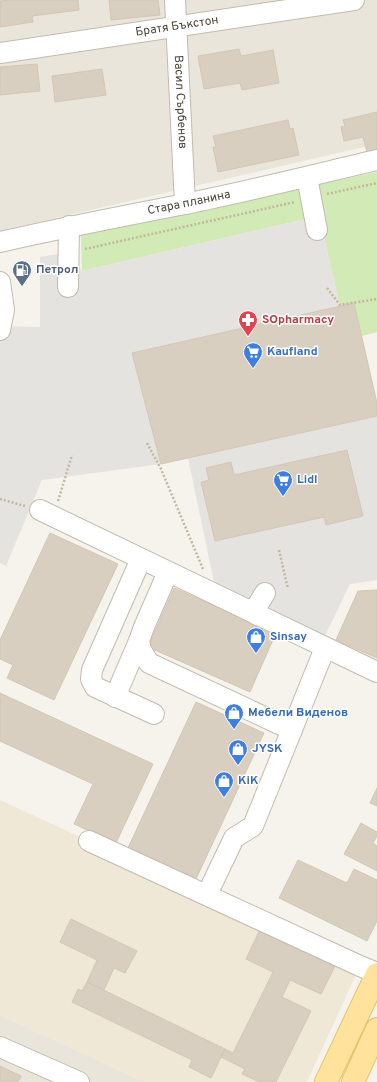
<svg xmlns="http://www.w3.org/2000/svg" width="377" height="1082" font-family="Overpass,sans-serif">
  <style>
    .residential { fill: #eae5da }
    .education { fill: #efe8d6 }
    .green { fill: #d2eab5 }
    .parking { fill: #e5e3e0 }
    .building { fill: #d8cfc1; stroke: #d3c7b4 }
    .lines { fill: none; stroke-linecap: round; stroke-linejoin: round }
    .minor-casing { stroke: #c2bbae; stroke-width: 22 }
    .major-casing { stroke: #e6c16a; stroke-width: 24 }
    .path { stroke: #c4b79f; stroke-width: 2.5; stroke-dasharray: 2 2; stroke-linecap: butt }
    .minor { stroke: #fff; stroke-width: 20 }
    .major { stroke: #ffe39c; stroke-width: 22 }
    .labels { text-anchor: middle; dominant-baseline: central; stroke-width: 3; stroke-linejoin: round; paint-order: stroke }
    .street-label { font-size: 12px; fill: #4b4439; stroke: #fff }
    .service-label { font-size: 12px; font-weight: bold; fill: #4e5e75; stroke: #fff; text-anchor: start }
    .health-label { font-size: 12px; font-weight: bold; fill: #be3a42; stroke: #fff; text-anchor: start }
    .shop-label { font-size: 12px; font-weight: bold; fill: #366cbe; stroke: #fff; text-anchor: start }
  </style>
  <rect width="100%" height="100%" fill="#f6f3ec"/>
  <path class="residential" d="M 0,0 L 377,0 L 377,144 L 0,231 Z
    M 0,1015 L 145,1082 L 0,1082 Z"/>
  <path class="education" d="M 0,800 L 360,966 L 307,1082 L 145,1082 L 0,1015 Z"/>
  <path class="green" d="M 377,172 L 377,332 L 362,336 L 354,303 L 340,306 L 319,216 L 82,271 L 81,235 Z"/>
  <path class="parking" d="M 319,216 L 340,306 L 132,353 L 161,464 L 42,480 L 6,566 L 0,563 L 0,311 L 6,326 L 40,327 L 40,257 L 69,252 L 82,271 Z
    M 377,416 L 377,580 L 350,584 L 325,636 L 214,582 L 188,458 Z"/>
  <path class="building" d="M 9,0 L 78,0 L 79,10 L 32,16 L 33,22 L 0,27 L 0,1 Z
    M 109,0 L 158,0 L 160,15 L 111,20 Z
    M 239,49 L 241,56 L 273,50 L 279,83 L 242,90 L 240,83 L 204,89 L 198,56 Z
    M 37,64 L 40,91 L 0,95 L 0,67 Z
    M 102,69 L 106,95 L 55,102 L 52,76 Z
    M 377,112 L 377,154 L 368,156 L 363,137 L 344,141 L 341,127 L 345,126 L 343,120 Z
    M 288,120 L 290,129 L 293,128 L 299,155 L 218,172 L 213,147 L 216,147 L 213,136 Z
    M 354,303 L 377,403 L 377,416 L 161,464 L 132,353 Z
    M 347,450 L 363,516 L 326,525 L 324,517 L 215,541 L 201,482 L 209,480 L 206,468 L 231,462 L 234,475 Z
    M 50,533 L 118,564 L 54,700 L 7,678 L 13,665 L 0,659 L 0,640 Z
    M 174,588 L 276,633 L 250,692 L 148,647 Z
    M 377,590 L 377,658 L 336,640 L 358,591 Z
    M 0,693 L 153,764 L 116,843 L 74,824 L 93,784 L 0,741 Z
    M 196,702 L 264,733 L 196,879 L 170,867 L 169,870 L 127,850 Z
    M 377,788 L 377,806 L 370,803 Z
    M 361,823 L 377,832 L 377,836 L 373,843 L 377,846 L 377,871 L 344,854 Z
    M 298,860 L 347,883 L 354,869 L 377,880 L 377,921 L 367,941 L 279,898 Z
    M 71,919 L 137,951 L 125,973 L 114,968 L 104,990 L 87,982 L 97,960 L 60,942 Z
    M 262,925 L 337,962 L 321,994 L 290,980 L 282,997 L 311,1011 L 276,1082 L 259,1082 L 242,1074 L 245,1069 L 221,1057 L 225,1049 L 233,1053 L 273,972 L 246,959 Z
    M 87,982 L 225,1049 L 211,1078 L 189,1067 L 192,1060 L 72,1002 L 78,989 L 82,991 Z
    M 0,1066 L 21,1076 L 18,1082 L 0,1082 Z"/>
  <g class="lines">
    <g class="minor-casing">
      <g id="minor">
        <path id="s1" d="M 175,0 L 185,204"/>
        <path id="s2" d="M 0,53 L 354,0"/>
        <path d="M 307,177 L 317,230"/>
        <path id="s3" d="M 0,242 C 61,228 123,216 185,204 C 249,191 313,175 377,160"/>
        <path d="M 0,282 L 4,310 L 0,330"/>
        <path d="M 68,287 L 69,226"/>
        <path d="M 40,510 L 377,672"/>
        <path d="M 141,559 L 92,670 L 91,679 L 95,687 L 154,714"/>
        <path d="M 168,572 L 144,627 L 139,641 L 141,650 L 149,663 L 292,730"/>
        <path d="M 257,615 L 257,606 L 265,593"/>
        <path d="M 115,697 L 139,641"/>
        <path d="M 89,841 L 360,966 L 377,973"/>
        <path d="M 212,884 L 234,838 L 253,826 L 325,648"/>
        <path d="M 0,1047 L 79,1082"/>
      </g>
    </g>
    <g class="major-casing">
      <path id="major" d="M 326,1082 L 377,974
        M 353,1082 L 377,1029"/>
    </g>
    <path class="path" d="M 327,194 L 377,183
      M 85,249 L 295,202
      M 327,288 L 340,305 L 377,299
      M 147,443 L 161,469 L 203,569
      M 0,499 L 25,506
      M 58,501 L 72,455
      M 279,550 L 288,589"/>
    <use href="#minor" class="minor"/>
    <use href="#major" class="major"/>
  </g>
  <defs>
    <g id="fuel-pin" transform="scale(1)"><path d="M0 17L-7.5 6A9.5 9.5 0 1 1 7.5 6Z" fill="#5c6f8a" stroke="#fff"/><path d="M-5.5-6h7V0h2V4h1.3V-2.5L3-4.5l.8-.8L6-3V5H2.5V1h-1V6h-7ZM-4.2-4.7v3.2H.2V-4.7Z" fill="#fff"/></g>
    <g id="pharmacy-pin" transform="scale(1)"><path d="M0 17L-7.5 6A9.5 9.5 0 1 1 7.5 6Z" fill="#e0444e" stroke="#fff"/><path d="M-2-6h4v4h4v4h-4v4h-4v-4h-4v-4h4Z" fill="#fff"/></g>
    <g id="supermarket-pin" transform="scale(1)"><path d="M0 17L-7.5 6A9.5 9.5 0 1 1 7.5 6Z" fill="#3f7fe0" stroke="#fff"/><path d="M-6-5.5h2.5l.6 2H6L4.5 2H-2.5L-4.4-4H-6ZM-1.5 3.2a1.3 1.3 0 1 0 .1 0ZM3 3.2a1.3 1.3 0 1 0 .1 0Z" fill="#fff"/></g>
    <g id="shop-pin" transform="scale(1)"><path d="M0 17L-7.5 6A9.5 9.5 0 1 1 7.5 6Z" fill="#3f7fe0" stroke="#fff"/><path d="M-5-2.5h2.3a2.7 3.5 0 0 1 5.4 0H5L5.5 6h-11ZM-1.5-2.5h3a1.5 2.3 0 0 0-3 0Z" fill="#fff"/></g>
  </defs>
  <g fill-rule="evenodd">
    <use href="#fuel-pin" x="22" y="270"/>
    <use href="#pharmacy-pin" x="248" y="320"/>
    <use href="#supermarket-pin" x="253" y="352"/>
    <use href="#supermarket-pin" x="283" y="480"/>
    <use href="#shop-pin" x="256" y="637"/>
    <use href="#shop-pin" x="234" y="713"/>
    <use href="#shop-pin" x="238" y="749"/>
    <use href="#shop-pin" x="224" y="781"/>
  </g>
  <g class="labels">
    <g class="street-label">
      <text stroke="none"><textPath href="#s2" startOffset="179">Братя Бъкстон</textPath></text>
      <text stroke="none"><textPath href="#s1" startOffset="102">Васил Сърбенов</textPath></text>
      <text stroke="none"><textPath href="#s3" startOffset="193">Стара планина</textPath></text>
    </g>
    <g class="service-label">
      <text x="36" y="270">Петрол</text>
    </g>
    <g class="health-label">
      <text x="262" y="320">SOpharmacy</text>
    </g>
    <g class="shop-label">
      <text x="267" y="352">Kaufland</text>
      <text x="297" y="480">Lidl</text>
      <text x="270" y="637">Sinsay</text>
      <text x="248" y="713">Мебели Виденов</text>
      <text x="252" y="749">JYSK</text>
      <text x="238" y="781">KiK</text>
    </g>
  </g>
</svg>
